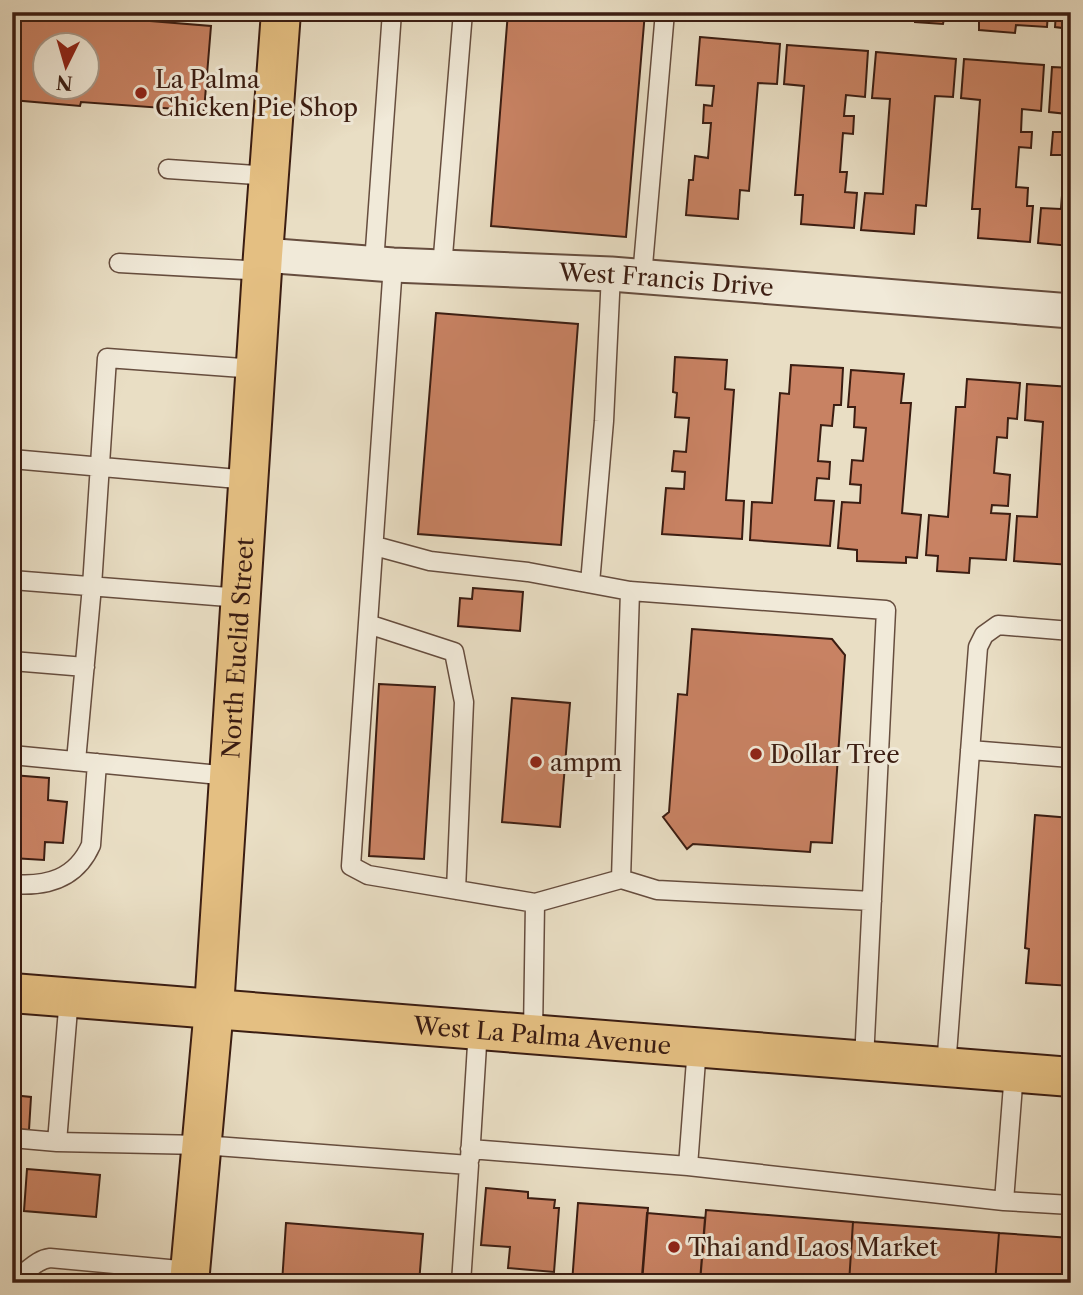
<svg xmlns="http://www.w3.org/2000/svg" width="1083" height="1295" font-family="'Libre Caslon Text',serif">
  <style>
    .building { fill: #c88263; stroke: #3b1d12; stroke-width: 2; fill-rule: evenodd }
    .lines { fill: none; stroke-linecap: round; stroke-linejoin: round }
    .service-casing { stroke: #664d3e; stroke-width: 21 }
    .minor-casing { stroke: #664d3e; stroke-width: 37 }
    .primary-casing { stroke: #3b1d12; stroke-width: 42 }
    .service { stroke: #f1ead9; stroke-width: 18 }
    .minor { stroke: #f1ead9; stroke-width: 33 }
    .primary { stroke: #e4bf82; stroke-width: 38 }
    .poi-dot { fill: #8f2418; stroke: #f1ead9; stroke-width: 2.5 }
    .labels { text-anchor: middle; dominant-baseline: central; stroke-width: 6; stroke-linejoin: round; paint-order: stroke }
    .poi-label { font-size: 24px; fill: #3b1d12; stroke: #f1ead9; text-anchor: start }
    .street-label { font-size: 24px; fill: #3b1d12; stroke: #f1ead9 }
  </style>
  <rect width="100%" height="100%" fill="#e9dec4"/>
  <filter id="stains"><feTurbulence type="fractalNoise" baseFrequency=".00286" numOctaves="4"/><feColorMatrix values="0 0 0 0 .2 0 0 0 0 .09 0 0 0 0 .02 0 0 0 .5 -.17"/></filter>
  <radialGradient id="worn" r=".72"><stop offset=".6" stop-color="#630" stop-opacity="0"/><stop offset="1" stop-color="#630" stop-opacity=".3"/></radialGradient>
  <path class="building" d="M 12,12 L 40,12 L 211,26 L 204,111 L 81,102 L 80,106 L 12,100 ZM 46,46 L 88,46 L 88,88 L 46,88 Z
    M 508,12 L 645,12 L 626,237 L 491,226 Z
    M 879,12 L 959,12 L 958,20 L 944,19 L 943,24 L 915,22 L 915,17 Z
    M 967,12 L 1048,12 L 1047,27 L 1016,25 L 1015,33 L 979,30 L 979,21 L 966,21 Z
    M 1056,12 L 1071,12 L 1071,29 L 1055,27 Z
    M 700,37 L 780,44 L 777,84 L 758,83 L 749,191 L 740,190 L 738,219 L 686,215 L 689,180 L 693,180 L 695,156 L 708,158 L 711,123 L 703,123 L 704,105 L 712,106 L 714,86 L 696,85 Z
    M 787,45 L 868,51 L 865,97 L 846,95 L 844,116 L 854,116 L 853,134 L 843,133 L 840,172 L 847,172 L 845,192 L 857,193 L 854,228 L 801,224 L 803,195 L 795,195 L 804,86 L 784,84 Z
    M 876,52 L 956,59 L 953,97 L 935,96 L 926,206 L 916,205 L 914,234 L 861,230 L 865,193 L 883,194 L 890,99 L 872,98 Z
    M 964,59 L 1044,65 L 1041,111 L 1022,109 L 1021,132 L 1032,132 L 1031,148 L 1019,147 L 1016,187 L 1028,188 L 1027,206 L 1033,206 L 1030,242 L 978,238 L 980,209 L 972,209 L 980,100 L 961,98 Z
    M 1052,67 L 1071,68 L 1071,246 L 1038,243 L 1041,208 L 1061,209 L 1065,155 L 1051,155 L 1053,132 L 1065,132 L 1067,114 L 1049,112 Z
    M 436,313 L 578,324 L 561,545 L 418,534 Z
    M 675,357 L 727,360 L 725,389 L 734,390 L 726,500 L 744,501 L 742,539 L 662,534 L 666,488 L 684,489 L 685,472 L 672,471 L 674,451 L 686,452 L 689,418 L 675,417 L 677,393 L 673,392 Z
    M 791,365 L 843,368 L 841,405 L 834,405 L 832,426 L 821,425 L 818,461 L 830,462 L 829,479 L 817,478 L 815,500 L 834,501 L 830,546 L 750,540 L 752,502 L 772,503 L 780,393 L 789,394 Z
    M 851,370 L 904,374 L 901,403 L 911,403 L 902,513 L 921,515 L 917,558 L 906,557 L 906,563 L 857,561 L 857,550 L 838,548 L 842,502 L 860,503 L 861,485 L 850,484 L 852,460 L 863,461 L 866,428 L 854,427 L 855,407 L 848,407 Z
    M 967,379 L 1020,383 L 1017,419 L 1008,418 L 1007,438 L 997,437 L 994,473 L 1010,475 L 1008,506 L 992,505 L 991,513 L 1010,514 L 1006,560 L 970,558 L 969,573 L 937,571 L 938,556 L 926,555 L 929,515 L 948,517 L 956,407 L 965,407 Z
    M 1027,384 L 1071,387 L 1071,565 L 1014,561 L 1017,516 L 1037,517 L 1043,422 L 1025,420 Z
    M 473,588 L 523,592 L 520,631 L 458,626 L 460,598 L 472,599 Z
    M 692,629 L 832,639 L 845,655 L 832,843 L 811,842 L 810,852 L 693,844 L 687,849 L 663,817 L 669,812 L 678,694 L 687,695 Z
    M 379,684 L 435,687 L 424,859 L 369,856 Z
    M 512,698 L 570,703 L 560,827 L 502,822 Z
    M 12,775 L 49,778 L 48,800 L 67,802 L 63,843 L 45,842 L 44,860 L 12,858 Z
    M 1035,815 L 1071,818 L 1071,986 L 1026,983 L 1029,949 L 1025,948 Z
    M 12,1095 L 31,1097 L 29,1130 L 12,1129 Z
    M 27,1169 L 100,1175 L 96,1217 L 24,1211 Z
    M 486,1188 L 528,1192 L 528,1198 L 555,1200 L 554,1208 L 559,1208 L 554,1272 L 508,1268 L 510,1247 L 481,1245 Z
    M 578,1203 L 648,1208 L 642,1283 L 572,1283 Z
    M 706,1210 L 853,1222 L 849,1283 L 700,1283 Z
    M 647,1213 L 705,1218 L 700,1281 L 642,1276 Z
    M 853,1222 L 999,1233 L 995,1283 L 849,1283 Z
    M 286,1223 L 423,1234 L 419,1283 L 282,1283 Z
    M 999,1233 L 1071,1238 L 1071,1283 L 995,1283 Z"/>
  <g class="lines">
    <g class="service-casing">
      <path id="service" d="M 168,169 L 269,176
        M 119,263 L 263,271
        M 374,263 L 392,12
        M 393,265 L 351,866 L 368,875 L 535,903 L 621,879 L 630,591
        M 442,268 L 463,12
        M 642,277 L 665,12
        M 12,459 L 249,480
        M 375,546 L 430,561 L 528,572 L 630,591 L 886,610 L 864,1060
        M 12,580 L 241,598
        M 590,583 L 604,421 L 611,274
        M 368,624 L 454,652 L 464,702 L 456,890
        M 12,661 L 85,667
        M 970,750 L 1071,758
        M 12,755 L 230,776
        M 76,761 L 92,586 L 107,358 L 256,369
        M 621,879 L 657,890 L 872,901
        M 12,884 C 47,887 76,879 91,845 L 97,763
        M 533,1034 L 535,903
        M 946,1067 L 978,647 L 984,635 L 998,625 L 1071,631
        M 12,1138 L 57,1142 L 202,1145 L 469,1165 L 461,1283
        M 57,1142 L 69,997
        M 470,1149 L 688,1166 L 1004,1201 L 1071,1205
        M 470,1158 L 478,1029
        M 688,1166 L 697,1047
        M 1004,1201 L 1014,1072
        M 12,1280 C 27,1274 34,1260 50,1258 L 190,1271"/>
    </g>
    <g class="minor-casing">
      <g id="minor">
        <path id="s1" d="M 263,255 L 393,265 L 611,274 L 1071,311"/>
      </g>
    </g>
    <g class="primary-casing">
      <g id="primary">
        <path id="s2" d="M 12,993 L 1071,1077"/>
        <path id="s3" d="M 189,1283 L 214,1008 L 263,255 L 281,12"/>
      </g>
    </g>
    <use href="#service" class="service"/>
    <use href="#minor" class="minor"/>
    <use href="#primary" class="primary"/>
  </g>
  <g class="poi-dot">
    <circle cx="141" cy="93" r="7"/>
    <circle cx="756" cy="754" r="7"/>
    <circle cx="536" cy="762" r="7"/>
    <circle cx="674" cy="1247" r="7"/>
  </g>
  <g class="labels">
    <g class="poi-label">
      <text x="155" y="79">La Palma<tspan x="155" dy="28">Chicken Pie Shop</tspan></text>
      <text x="770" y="754">Dollar Tree</text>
      <text x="550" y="762">ampm</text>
      <text x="688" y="1247">Thai and Laos Market</text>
    </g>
    <g class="street-label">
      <text stroke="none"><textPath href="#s1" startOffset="404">West Francis Drive</textPath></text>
      <text stroke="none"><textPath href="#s3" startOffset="637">North Euclid Street</textPath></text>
      <text stroke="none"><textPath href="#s2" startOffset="532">West La Palma Avenue</textPath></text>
    </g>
  </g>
  <rect width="1083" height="1295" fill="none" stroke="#e9dec4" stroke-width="42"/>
  <rect x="14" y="14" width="1055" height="1267" fill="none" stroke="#3b1d12" stroke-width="3.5"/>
  <rect x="21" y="21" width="1041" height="1253" fill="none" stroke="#3b1d12" stroke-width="2"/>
  <g transform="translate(66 66) rotate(185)"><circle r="33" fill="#f1ead9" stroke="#a89889" stroke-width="2"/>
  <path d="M0-5L12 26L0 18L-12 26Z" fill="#8f2418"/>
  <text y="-10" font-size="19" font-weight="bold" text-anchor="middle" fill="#3b1d12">N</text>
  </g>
  <rect width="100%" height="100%" filter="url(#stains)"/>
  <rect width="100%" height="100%" fill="url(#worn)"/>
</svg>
